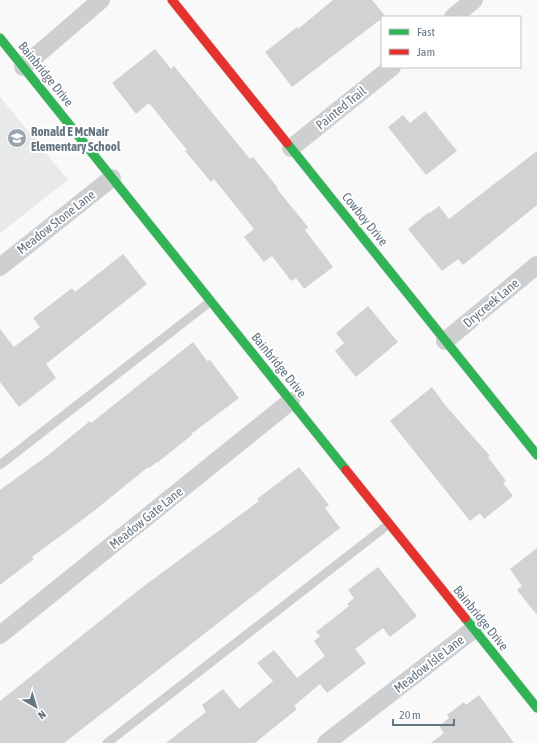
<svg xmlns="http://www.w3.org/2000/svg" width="537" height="743" font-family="'Asap Condensed',sans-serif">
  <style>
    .built { fill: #e8e9e9 }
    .building { fill: #d0d2d3 }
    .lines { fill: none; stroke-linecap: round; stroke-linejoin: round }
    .fast-casing { stroke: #d5d6d7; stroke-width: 10 }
    .jam-casing { stroke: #d5d6d7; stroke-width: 10 }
    .lane { stroke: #cecfd0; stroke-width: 9 }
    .street { stroke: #cecfd0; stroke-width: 18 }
    .fast { stroke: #30b455; stroke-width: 9 }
    .jam { stroke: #e5322d; stroke-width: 9 }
    .labels { text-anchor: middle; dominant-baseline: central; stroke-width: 4; stroke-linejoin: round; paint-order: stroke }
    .street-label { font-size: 13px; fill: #657683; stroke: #fff }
    .poi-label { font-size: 13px; font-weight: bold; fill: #657683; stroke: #fff; text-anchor: start }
  </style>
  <rect width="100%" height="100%" fill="#f9f9f9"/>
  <path class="built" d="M 0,97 L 68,180 L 0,233 Z"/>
  <path class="building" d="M 333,0 L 372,0 L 385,16 L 292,87 L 265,52 L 297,27 L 298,29 Z
    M 155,49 L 171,69 L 174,66 L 250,159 L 253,157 L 278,188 L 277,189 L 308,227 L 305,230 L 333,267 L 304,289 L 296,278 L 291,281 L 272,256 L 264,262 L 244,237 L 254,229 L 214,179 L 211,182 L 185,151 L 187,150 L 149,103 L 136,114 L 112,83 Z
    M 425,111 L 457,151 L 426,175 L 388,127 L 403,115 L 410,123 Z
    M 537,151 L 537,205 L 463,265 L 458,259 L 442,271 L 408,229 L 429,212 L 430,213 L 439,206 L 449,219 Z
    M 123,254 L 147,284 L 46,364 L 56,378 L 19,407 L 0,382 L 0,329 L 14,347 L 40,327 L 33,318 L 72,288 L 75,292 Z
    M 368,306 L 398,342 L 356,377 L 335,351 L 344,343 L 336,333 Z
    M 193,342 L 207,361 L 210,360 L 239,398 L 191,434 L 192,435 L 157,463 L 157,462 L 149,468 L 148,467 L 94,511 L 32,557 L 34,559 L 0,585 L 0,490 L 47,456 L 90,421 L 91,423 Z
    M 432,387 L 445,405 L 490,456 L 488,457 L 506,481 L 503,483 L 513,496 L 484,519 L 480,513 L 470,521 L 390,421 Z
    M 299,467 L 329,505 L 325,508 L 340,528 L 64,743 L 0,743 L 0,701 L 140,589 L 259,501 L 257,499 Z
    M 537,548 L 537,615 L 517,590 L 522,586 L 510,569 Z
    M 378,567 L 417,616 L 390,637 L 383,628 L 355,649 L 366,663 L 327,693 L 320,684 L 294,706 L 297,709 L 255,743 L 166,743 L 206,712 L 202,705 L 223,689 L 239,709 L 273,681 L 257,663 L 274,650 L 297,678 L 325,656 L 314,641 L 320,636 L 316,632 L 349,606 L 347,604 L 354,598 L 348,590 Z
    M 479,695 L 514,743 L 431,743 L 444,733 L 439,726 L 449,718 L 447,715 L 464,702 L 466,705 Z"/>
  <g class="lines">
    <g class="fast-casing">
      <path id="fast" d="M 0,38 L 346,470
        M 287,143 L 537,455
        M 465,618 L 537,708"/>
    </g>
    <g class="jam-casing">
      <path id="jam" d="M 172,0 L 287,143
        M 346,470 L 465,618"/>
    </g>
    <path class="lane" d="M 0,465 L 211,301
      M 107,743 L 389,524"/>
    <path class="street" d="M 453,17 L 474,0
      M 23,67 L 101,0
      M 291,148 L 392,67
      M 0,267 L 112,178
      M 445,341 L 537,265
      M 0,635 L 291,401
      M 326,743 L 474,629"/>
    <use href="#fast" class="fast"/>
    <use href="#jam" class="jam"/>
  </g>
  <defs>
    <g id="school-disc" transform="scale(1)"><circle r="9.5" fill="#99a4ac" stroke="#fff"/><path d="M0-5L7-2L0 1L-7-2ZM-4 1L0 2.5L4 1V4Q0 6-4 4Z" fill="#fff"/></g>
  </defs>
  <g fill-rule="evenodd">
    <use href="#school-disc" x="17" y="138"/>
  </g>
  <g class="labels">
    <g class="street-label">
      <text transform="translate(46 74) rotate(51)">Bainbridge Drive</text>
      <text transform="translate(341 108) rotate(-39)">Painted Trail</text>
      <text transform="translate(365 219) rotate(51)">Cowboy Drive</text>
      <text transform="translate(56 222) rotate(-38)">Meadow Stone Lane</text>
      <text transform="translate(491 303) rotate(-40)">Drycreek Lane</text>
      <text transform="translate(279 365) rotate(51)">Bainbridge Drive</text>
      <text transform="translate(146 518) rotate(-39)">Meadow Gate Lane</text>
      <text transform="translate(481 618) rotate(51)">Bainbridge Drive</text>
      <text transform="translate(429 664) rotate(-38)">Meadow Isle Lane</text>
    </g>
    <g class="poi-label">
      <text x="31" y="131">Ronald E McNair<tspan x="31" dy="15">Elementary School</tspan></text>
    </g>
  </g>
  <rect x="381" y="16" width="140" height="52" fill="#ffffff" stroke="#c1c8cd"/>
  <rect x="389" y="29" width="20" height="6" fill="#30b455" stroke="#c1c8cd"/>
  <text x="417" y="36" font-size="12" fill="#657683">Fast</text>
  <rect x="389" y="49" width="20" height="6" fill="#e5322d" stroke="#c1c8cd"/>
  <text x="417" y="56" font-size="12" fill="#657683">Jam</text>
  <g transform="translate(36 707) rotate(142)" stroke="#ffffff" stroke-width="3" paint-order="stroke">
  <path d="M0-3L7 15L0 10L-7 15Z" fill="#657683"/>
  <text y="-6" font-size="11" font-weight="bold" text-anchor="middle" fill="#657683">N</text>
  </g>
  <path d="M393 719v6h61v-6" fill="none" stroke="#657683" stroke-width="2"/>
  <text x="399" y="719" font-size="12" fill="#657683" stroke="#ffffff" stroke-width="3" paint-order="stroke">20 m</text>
</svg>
